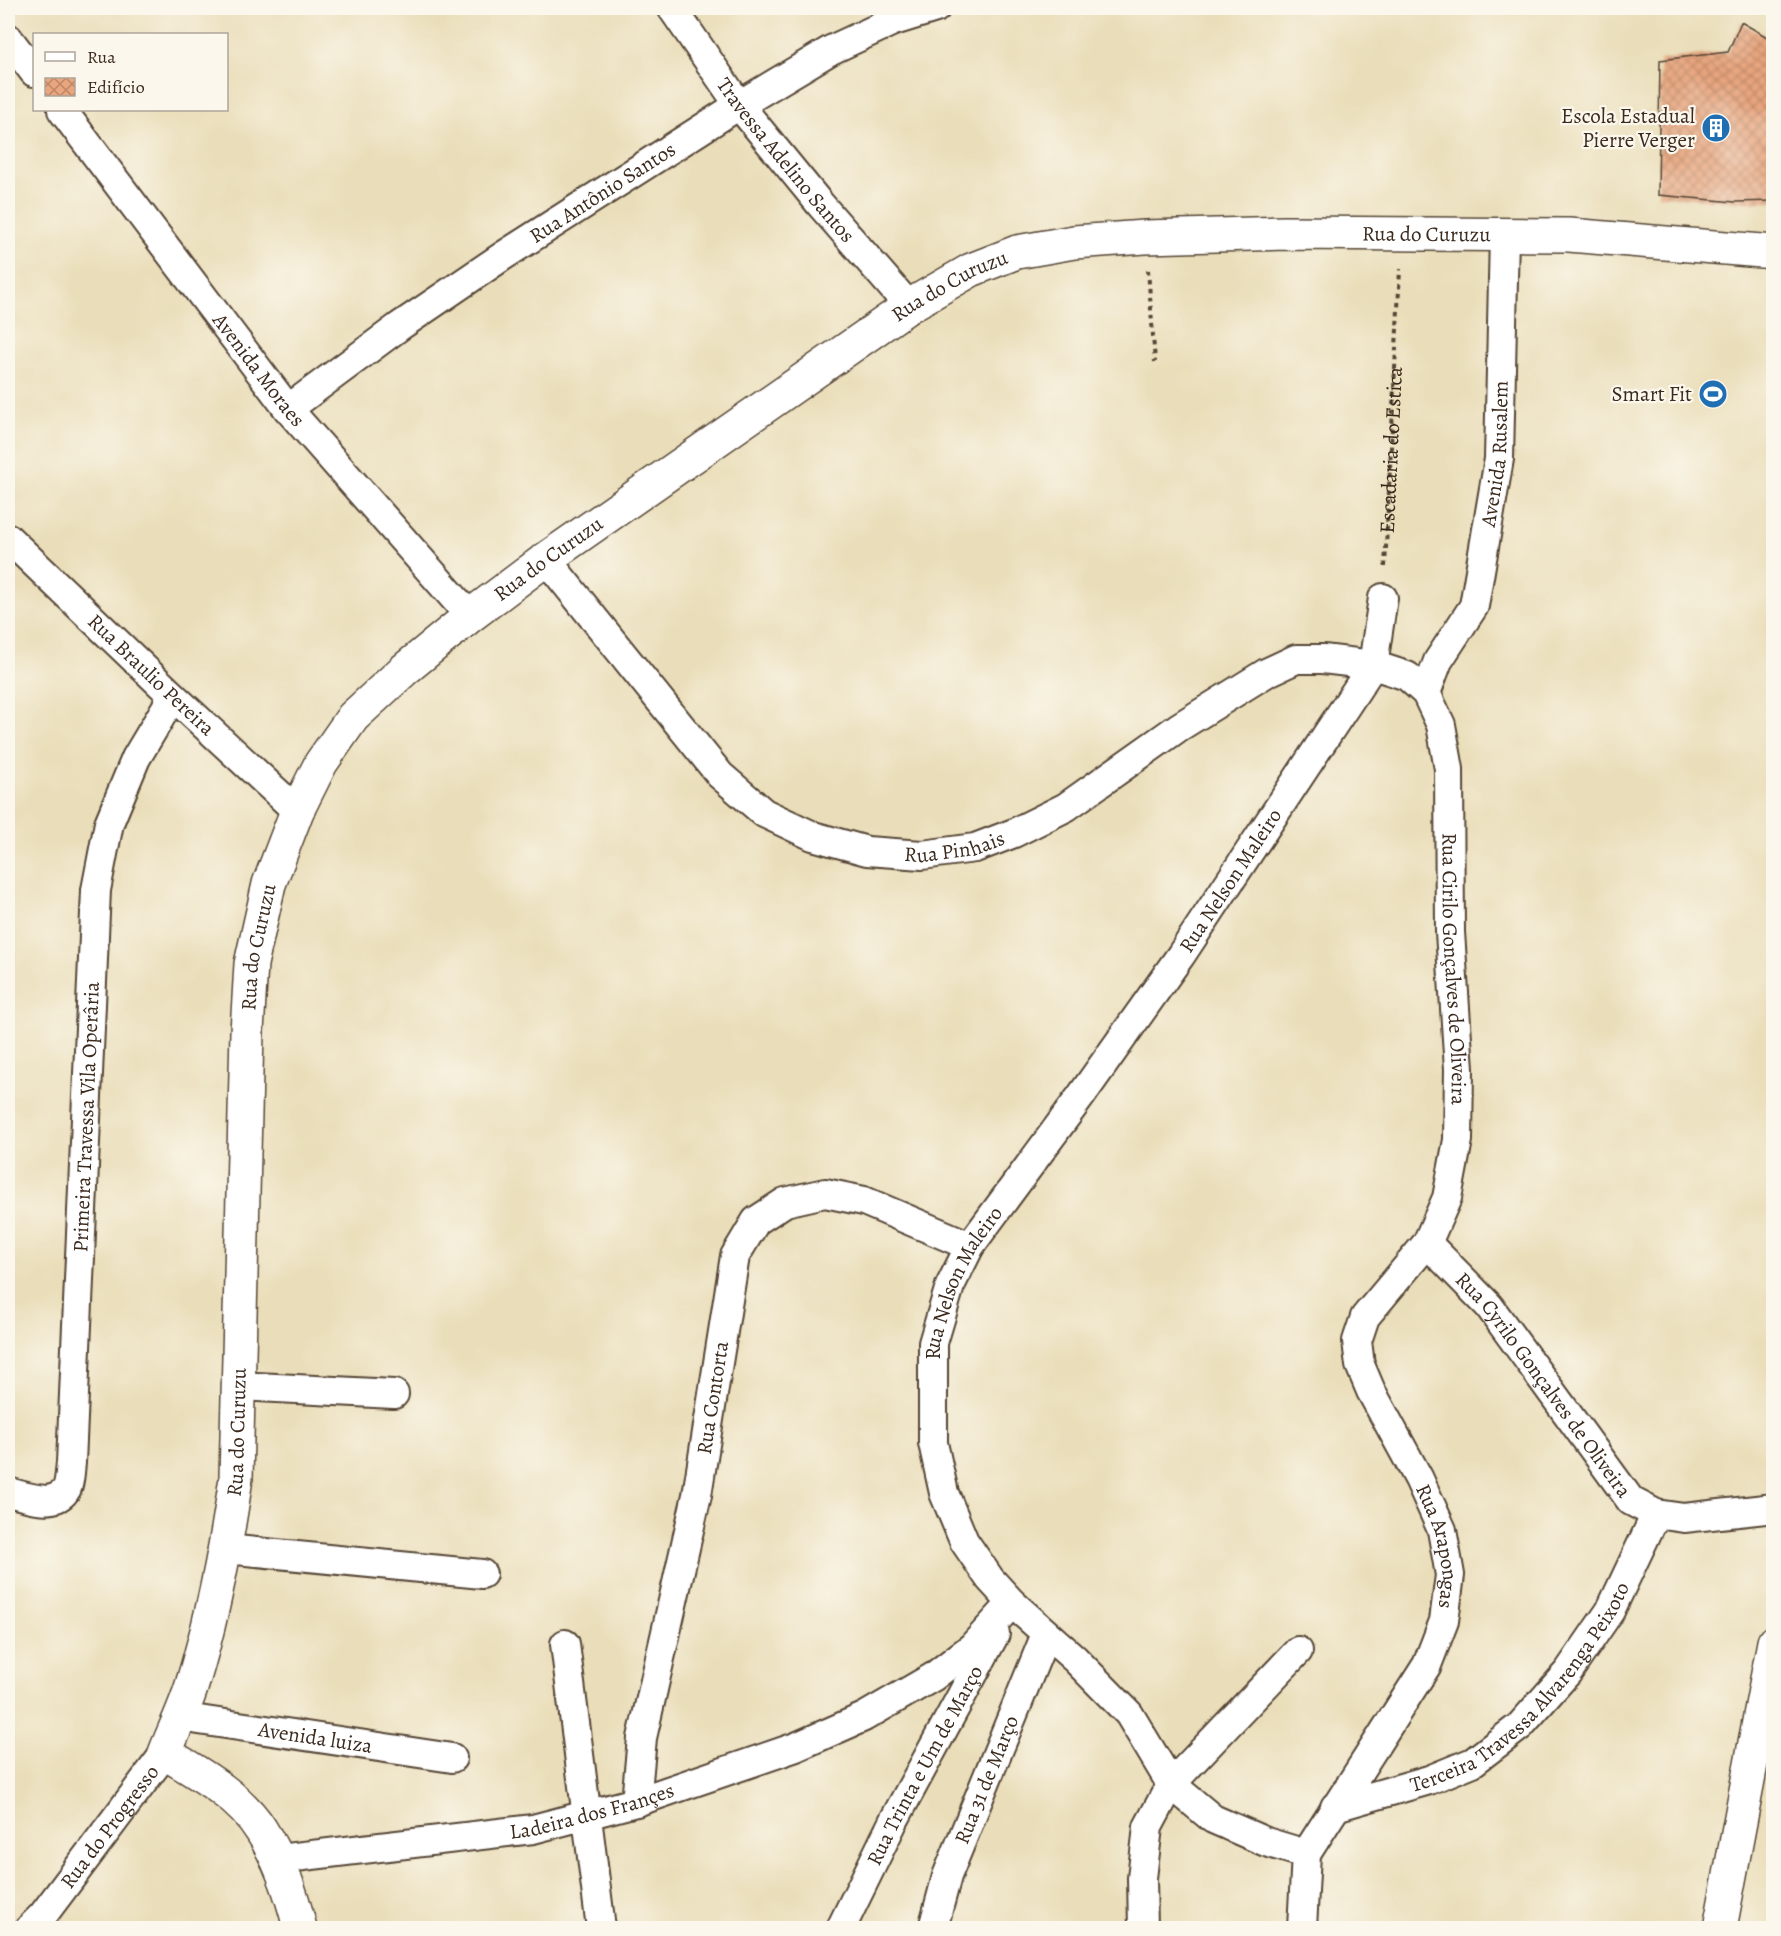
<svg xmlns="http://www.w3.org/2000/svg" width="1781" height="1936" font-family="Alegreya,serif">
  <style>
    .building { fill: url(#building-cross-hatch) }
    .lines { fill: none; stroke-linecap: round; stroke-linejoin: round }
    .minor-casing { stroke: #554535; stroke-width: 32 }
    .tertiary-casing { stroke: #554535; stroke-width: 36 }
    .path { stroke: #554535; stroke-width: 4; stroke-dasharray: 4.5 4.5; stroke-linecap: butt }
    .minor { stroke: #fff; stroke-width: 28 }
    .tertiary { stroke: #fff; stroke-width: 33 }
    .labels { text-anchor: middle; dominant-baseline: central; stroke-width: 4.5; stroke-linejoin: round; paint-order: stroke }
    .poi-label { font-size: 21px; fill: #3b2a1e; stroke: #fbf7ec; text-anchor: end }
    .street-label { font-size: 21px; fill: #3b2a1e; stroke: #fbf7ec }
  </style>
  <defs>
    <pattern id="building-cross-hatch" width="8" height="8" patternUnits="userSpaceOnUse" patternTransform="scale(1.5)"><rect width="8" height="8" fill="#e8a57e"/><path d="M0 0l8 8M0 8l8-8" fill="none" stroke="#bd8767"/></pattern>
  </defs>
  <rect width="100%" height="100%" fill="#fbf7ec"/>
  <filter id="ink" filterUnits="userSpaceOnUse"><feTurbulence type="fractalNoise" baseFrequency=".0167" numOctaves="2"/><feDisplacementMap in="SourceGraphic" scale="12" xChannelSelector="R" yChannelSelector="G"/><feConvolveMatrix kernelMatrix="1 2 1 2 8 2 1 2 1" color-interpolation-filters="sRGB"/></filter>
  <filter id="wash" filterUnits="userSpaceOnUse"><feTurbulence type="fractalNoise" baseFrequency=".008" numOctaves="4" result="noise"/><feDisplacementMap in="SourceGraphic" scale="24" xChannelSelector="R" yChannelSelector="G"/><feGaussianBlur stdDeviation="1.35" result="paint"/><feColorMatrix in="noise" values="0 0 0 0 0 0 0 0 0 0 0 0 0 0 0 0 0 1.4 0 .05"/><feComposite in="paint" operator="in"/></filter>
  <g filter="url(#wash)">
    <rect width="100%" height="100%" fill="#eadeba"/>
    <g id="blocks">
      <path class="building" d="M 1741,22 L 1774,41 L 1774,201 L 1735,202 L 1658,195 L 1660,60 L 1728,52 Z"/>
    </g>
  </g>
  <g filter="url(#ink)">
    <use href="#blocks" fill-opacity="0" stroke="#554535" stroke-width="1.5"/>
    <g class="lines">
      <g class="minor-casing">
        <g id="minor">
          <path id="s2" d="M 672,8 L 739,105 L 820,204 L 909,306"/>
          <path d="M 8,38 L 34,72"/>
          <path id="s3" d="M 62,110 L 288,409 L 470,616"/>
          <path id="s4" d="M 288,409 L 400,326 L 503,256 L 739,105 L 831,50 L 891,22 L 936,8"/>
          <path id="s5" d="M 8,538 L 173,696 L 297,811"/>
          <path id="s6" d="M 546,559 L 720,775 L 764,813 L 813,836 L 867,851 L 922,855 L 975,848 L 1014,833 L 1066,807 L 1179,727 L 1266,673 L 1296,659 L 1323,659 L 1373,665 L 1407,676 L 1426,693 L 1441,725 L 1449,769 L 1450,932 L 1459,1069 L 1458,1140 L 1447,1198 L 1427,1243 L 1365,1317 L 1357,1341 L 1360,1365 L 1371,1391 L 1419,1479 L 1442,1530 L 1450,1575 L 1444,1621 L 1427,1665 L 1306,1854 L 1302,1928"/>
          <path id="s7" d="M 1426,693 L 1438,661 L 1474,606 L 1499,459 L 1504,235"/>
          <path id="s8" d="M 1427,1243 L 1489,1306 L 1631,1501 L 1656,1514 L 1684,1518 L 1774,1508"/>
          <path d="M 239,1386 L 394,1394"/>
          <path id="s9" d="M 8,1492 C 25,1496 56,1509 67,1488 C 70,1481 70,1470 71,1463 L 96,890 L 109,823 L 136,758 L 173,696"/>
          <path d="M 226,1549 L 482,1574"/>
          <path d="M 565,1644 L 601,1928"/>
          <path id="s10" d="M 179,1717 L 452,1758"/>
          <path id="s11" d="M 636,1802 L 642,1738 L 697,1495 L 735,1256 L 756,1221 L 785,1202 L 825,1193 L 864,1201 L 970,1246"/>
          <path id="s12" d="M 1335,1807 L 1429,1780 L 1473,1762 L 1520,1726 L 1568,1672 L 1610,1611 L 1656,1514"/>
          <path id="s13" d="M 1306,1854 L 1266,1842 L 1213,1819 L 1171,1784 L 1129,1714 L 1075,1659 L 1012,1603 L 990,1579 L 964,1541 L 944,1493 L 933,1443 L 933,1343 L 950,1286 L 970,1246 L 1081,1096 L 1181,955 L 1373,665 L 1383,598"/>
          <path id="s14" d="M 278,1859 L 533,1829 L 636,1802 L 796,1747 L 864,1717 L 933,1677 L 972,1647 L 1012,1603"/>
          <path id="s15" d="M 30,1928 L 43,1915 L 165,1753"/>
          <path id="s16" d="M 841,1928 L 893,1822 L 995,1634"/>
          <path id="s17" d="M 933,1928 L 947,1876 L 1046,1634"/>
          <path d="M 1143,1928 L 1142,1878 L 1148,1827 L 1171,1784 L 1298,1651"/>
        </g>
      </g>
      <g class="tertiary-casing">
        <g id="tertiary">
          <path id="s18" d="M 300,1928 C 292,1895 280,1859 261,1830 C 240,1796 198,1773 165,1753 C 174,1730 185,1708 192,1685 C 213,1617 226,1548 236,1478 L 247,1032 L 251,964 L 269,884 L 297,811 L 321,763 L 353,717 L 404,670 L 470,616 L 546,559 L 909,306 L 971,270 L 1017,252 L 1074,242 L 1145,237 L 1285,233 L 1569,235 L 1774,252"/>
          <path d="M 1720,1928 L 1774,1642"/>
        </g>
      </g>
      <g class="path">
        <path d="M 1148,270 L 1155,362"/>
        <path id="s1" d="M 1385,567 L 1400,269"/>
      </g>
      <use href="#minor" class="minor"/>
      <use href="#tertiary" class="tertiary"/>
    </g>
  </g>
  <defs>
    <g id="building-disc" transform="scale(1.5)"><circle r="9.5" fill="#1f6fb2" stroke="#fbf7ec"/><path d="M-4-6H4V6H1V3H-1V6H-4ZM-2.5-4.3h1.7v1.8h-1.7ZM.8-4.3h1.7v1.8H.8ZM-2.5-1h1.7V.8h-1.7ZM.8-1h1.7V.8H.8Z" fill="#fff"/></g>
    <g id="stadium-disc" transform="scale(1.5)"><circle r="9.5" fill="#1f6fb2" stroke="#fbf7ec"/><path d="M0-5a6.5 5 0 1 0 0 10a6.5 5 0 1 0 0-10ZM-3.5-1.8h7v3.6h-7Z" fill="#fff"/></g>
  </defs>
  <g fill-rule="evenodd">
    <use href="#building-disc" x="1716" y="128"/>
    <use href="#stadium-disc" x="1713" y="394"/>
  </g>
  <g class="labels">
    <g class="poi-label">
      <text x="1695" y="116">Escola Estadual<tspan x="1695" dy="24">Pierre Verger</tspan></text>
      <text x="1692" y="394">Smart Fit</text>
    </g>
    <g class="street-label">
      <text stroke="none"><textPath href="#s2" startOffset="190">Travessa Adelino Santos</textPath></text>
      <text stroke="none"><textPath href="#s4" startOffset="382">Rua Antônio Santos</textPath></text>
      <text stroke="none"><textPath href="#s18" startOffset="2523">Rua do Curuzu</textPath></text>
      <text stroke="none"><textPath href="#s18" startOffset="2037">Rua do Curuzu</textPath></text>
      <text stroke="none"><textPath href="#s3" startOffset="326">Avenida Moraes</textPath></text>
      <text stroke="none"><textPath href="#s1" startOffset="117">Escadaria do Estica</textPath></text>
      <text stroke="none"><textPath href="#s7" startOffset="254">Avenida Rusalem</textPath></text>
      <text stroke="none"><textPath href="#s18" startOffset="1551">Rua do Curuzu</textPath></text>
      <text stroke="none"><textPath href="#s5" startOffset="198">Rua Braulio Pereira</textPath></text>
      <text stroke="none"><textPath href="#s6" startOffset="534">Rua Pinhais</textPath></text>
      <text stroke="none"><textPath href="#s13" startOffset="1232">Rua Nelson Maleiro</textPath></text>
      <text stroke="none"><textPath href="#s18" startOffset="1047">Rua do Curuzu</textPath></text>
      <text stroke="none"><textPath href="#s6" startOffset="1347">Rua Cirilo Gonçalves de Oliveira</textPath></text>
      <text stroke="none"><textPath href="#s9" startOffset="436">Primeira Travessa Vila Operâria</textPath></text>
      <text stroke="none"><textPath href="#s13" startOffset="746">Rua Nelson Maleiro</textPath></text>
      <text stroke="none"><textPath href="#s8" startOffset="184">Rua Cyrilo Gonçalves de Oliveira</textPath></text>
      <text stroke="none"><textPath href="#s11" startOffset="412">Rua Contorta</textPath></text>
      <text stroke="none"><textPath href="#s18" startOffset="561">Rua do Curuzu</textPath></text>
      <text stroke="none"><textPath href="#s6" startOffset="1972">Rua Arapongas</textPath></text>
      <text stroke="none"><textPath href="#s12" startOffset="230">Terceira Travessa Alvarenga Peixoto</textPath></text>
      <text stroke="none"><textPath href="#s10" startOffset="138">Avenida luiza</textPath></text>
      <text stroke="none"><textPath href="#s16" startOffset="183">Rua Trinta e Um de Março</textPath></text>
      <text stroke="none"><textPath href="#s17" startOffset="158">Rua 31 de Março</textPath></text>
      <text stroke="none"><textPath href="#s14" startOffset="318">Ladeira dos Françes</textPath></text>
      <text stroke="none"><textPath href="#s15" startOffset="129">Rua do Progresso</textPath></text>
    </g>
  </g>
  <rect width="1781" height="1936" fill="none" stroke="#fbf7ec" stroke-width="30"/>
  <rect x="33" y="33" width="195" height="78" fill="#fbf7ec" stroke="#aea59a" stroke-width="1.5"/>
  <rect x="45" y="52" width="30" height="9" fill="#ffffff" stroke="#aea59a" stroke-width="1.5"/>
  <text x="87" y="63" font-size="18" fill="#3b2a1e">Rua</text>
  <rect x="45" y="78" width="30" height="18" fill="url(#building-cross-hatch)" stroke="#aea59a" stroke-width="1.5"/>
  <text x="87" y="93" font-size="18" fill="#3b2a1e">Edifício</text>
</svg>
